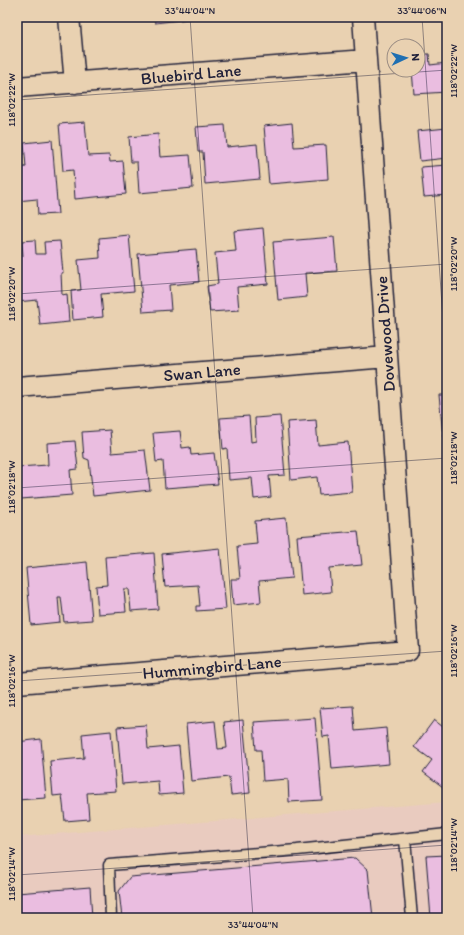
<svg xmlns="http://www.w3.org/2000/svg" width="464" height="935" font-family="Itim,sans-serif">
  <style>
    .built { fill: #e9cbbf }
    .building { fill: #eabde0; stroke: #22223b }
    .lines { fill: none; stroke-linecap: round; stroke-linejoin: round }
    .lane-casing { stroke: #22223b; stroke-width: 13 }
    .street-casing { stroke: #22223b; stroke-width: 23 }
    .lane { stroke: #e9d1b1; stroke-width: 10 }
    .street { stroke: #e9d1b1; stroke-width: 20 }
    .ticks { fill: none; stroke: #22223b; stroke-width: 1; stroke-opacity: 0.45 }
    .labels { text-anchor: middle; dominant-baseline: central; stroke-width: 3; stroke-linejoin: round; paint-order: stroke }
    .street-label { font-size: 17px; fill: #22223b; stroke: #e9d1b1 }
    .neatline { fill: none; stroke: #22223b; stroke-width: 1.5 }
    .ticks-label { font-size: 10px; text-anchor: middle; fill: #22223b }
  </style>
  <rect width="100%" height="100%" fill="#e9d1b1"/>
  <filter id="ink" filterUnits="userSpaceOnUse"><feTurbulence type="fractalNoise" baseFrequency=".025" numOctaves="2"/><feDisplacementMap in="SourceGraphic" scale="8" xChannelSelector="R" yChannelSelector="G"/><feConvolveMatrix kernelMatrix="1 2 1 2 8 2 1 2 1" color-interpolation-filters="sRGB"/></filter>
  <g filter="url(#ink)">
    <path class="built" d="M 447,802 L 447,918 L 17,918 L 17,837 Z"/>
    <path class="building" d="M 154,17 L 189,17 L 189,19 L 155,23 Z
      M 418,54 L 429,54 L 430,65 L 447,63 L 447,92 L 414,94 L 412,70 L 418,70 Z
      M 85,122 L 88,156 L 109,155 L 110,162 L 123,161 L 126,194 L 75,199 L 73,170 L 63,171 L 59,124 Z
      M 292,123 L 294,147 L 326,145 L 328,179 L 269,184 L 264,126 Z
      M 225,125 L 227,147 L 257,144 L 260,179 L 205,184 L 203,152 L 198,152 L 196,127 Z
      M 447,128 L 447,158 L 420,161 L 417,131 Z
      M 158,134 L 160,157 L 190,155 L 193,188 L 139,193 L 137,162 L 131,162 L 129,137 Z
      M 52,140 L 58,214 L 38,215 L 37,199 L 17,201 L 17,168 L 26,167 L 24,143 Z
      M 447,165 L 447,195 L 424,197 L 421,167 Z
      M 263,228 L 268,284 L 237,287 L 239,310 L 210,312 L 207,286 L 218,284 L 215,253 L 236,251 L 234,231 Z
      M 129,235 L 134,291 L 101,294 L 103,317 L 73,320 L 71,291 L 81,290 L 78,260 L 100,258 L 99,238 Z
      M 334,237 L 337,271 L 305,273 L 307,297 L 278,300 L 273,242 Z
      M 35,240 L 36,254 L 45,254 L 44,242 L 60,241 L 63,273 L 61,273 L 62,295 L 67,294 L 69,322 L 40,325 L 37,300 L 17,302 L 17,256 L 23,256 L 22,241 Z
      M 196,249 L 199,282 L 169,285 L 171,310 L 143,312 L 138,254 Z
      M 439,395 L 447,395 L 447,436 L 443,436 Z
      M 249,416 L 251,442 L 256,441 L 255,418 L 280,416 L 285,475 L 269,476 L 271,497 L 254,499 L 252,478 L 229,480 L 227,448 L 223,449 L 220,418 Z
      M 316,420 L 318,445 L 348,442 L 352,492 L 319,495 L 317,477 L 291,480 L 287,422 Z
      M 110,430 L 112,453 L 145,450 L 150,490 L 93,496 L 89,460 L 84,458 L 82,432 Z
      M 180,431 L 182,448 L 190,447 L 191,455 L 214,453 L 218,484 L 165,488 L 163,461 L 156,462 L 153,433 Z
      M 75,441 L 78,469 L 70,470 L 72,495 L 21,499 L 18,467 L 48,465 L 47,443 Z
      M 286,518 L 292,578 L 259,581 L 261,602 L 233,605 L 231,579 L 240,579 L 237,546 L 257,544 L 255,521 Z
      M 358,531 L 362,565 L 329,568 L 331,592 L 302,595 L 297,536 Z
      M 220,548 L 226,609 L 196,611 L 196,606 L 200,606 L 198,585 L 165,587 L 162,554 Z
      M 154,553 L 158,609 L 131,611 L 129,589 L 124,589 L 126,612 L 98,614 L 96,586 L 107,585 L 105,557 Z
      M 87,562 L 92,620 L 64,622 L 61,597 L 58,597 L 60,622 L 31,625 L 26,568 Z
      M 353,706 L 355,731 L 386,728 L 389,764 L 332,769 L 329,736 L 323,737 L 320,708 Z
      M 315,718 L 322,800 L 289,802 L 288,779 L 263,781 L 261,750 L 256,750 L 254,722 Z
      M 243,720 L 250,793 L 231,795 L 229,777 L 191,781 L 186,724 L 215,721 L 218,749 L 227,748 L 224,722 Z
      M 434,720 L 447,730 L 447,790 L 423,772 L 432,760 L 414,747 Z
      M 146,725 L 148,749 L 179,746 L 183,793 L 159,795 L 158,781 L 122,784 L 117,727 Z
      M 111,731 L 116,791 L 87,793 L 89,819 L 65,821 L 62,795 L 53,796 L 50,761 L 84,758 L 82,734 Z
      M 41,739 L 46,798 L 17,800 L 17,742 Z
      M 447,855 L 447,918 L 431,918 L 426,856 Z
      M 355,858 L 368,870 L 373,918 L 122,918 L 119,891 L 130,877 Z
      M 90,887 L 92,918 L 17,918 L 17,893 Z"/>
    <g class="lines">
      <g class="lane-casing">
        <path id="lane" d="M 405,839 L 412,918
          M 111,918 L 109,865 L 297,850 L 447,834"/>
      </g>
      <g class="street-casing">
        <path id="street" d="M 69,17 L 75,83
          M 17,87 L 366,60
          M 17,387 L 387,357
          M 17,683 L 408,651 L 363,17"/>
      </g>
      <use href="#lane" class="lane"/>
      <use href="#street" class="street"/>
    </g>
  </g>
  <path class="ticks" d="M 190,17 L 253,918M 422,17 L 447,377M 17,100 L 447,70M 17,294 L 447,264M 17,488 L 447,458M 17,681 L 447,651M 17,856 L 21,918M 17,875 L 447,845"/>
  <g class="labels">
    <g class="street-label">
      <text transform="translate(191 74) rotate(-5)">Bluebird Lane</text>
      <text transform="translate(385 334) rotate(-94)">Dovewood Drive</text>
      <text transform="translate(202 372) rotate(-5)">Swan Lane</text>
      <text transform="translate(212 667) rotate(-5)">Hummingbird Lane</text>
    </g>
  </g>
  <rect width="464" height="935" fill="none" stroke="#e9d1b1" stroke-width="44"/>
  <g transform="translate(406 58) rotate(86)"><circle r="19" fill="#e9d1b1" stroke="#998b82"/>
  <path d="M0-3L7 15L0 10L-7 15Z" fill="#1f6fb2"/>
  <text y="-6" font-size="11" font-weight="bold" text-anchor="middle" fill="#22223b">N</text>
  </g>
  <rect x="22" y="22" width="420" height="891" class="neatline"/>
  <g class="ticks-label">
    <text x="190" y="14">33°44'04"N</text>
    <text x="422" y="14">33°44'06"N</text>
    <text transform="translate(453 71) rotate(-90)" y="4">118°02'22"W</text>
    <text transform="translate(11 100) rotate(-90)" y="4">118°02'22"W</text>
    <text transform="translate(453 264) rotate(-90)" y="4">118°02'20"W</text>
    <text transform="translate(11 294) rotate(-90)" y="4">118°02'20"W</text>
    <text transform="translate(453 458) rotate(-90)" y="4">118°02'18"W</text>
    <text transform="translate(11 487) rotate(-90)" y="4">118°02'18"W</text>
    <text transform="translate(453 651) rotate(-90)" y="4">118°02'16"W</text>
    <text transform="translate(11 681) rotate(-90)" y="4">118°02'16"W</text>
    <text transform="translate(453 845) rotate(-90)" y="4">118°02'14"W</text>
    <text transform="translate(11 874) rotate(-90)" y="4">118°02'14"W</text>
    <text x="253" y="928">33°44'04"N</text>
  </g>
</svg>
